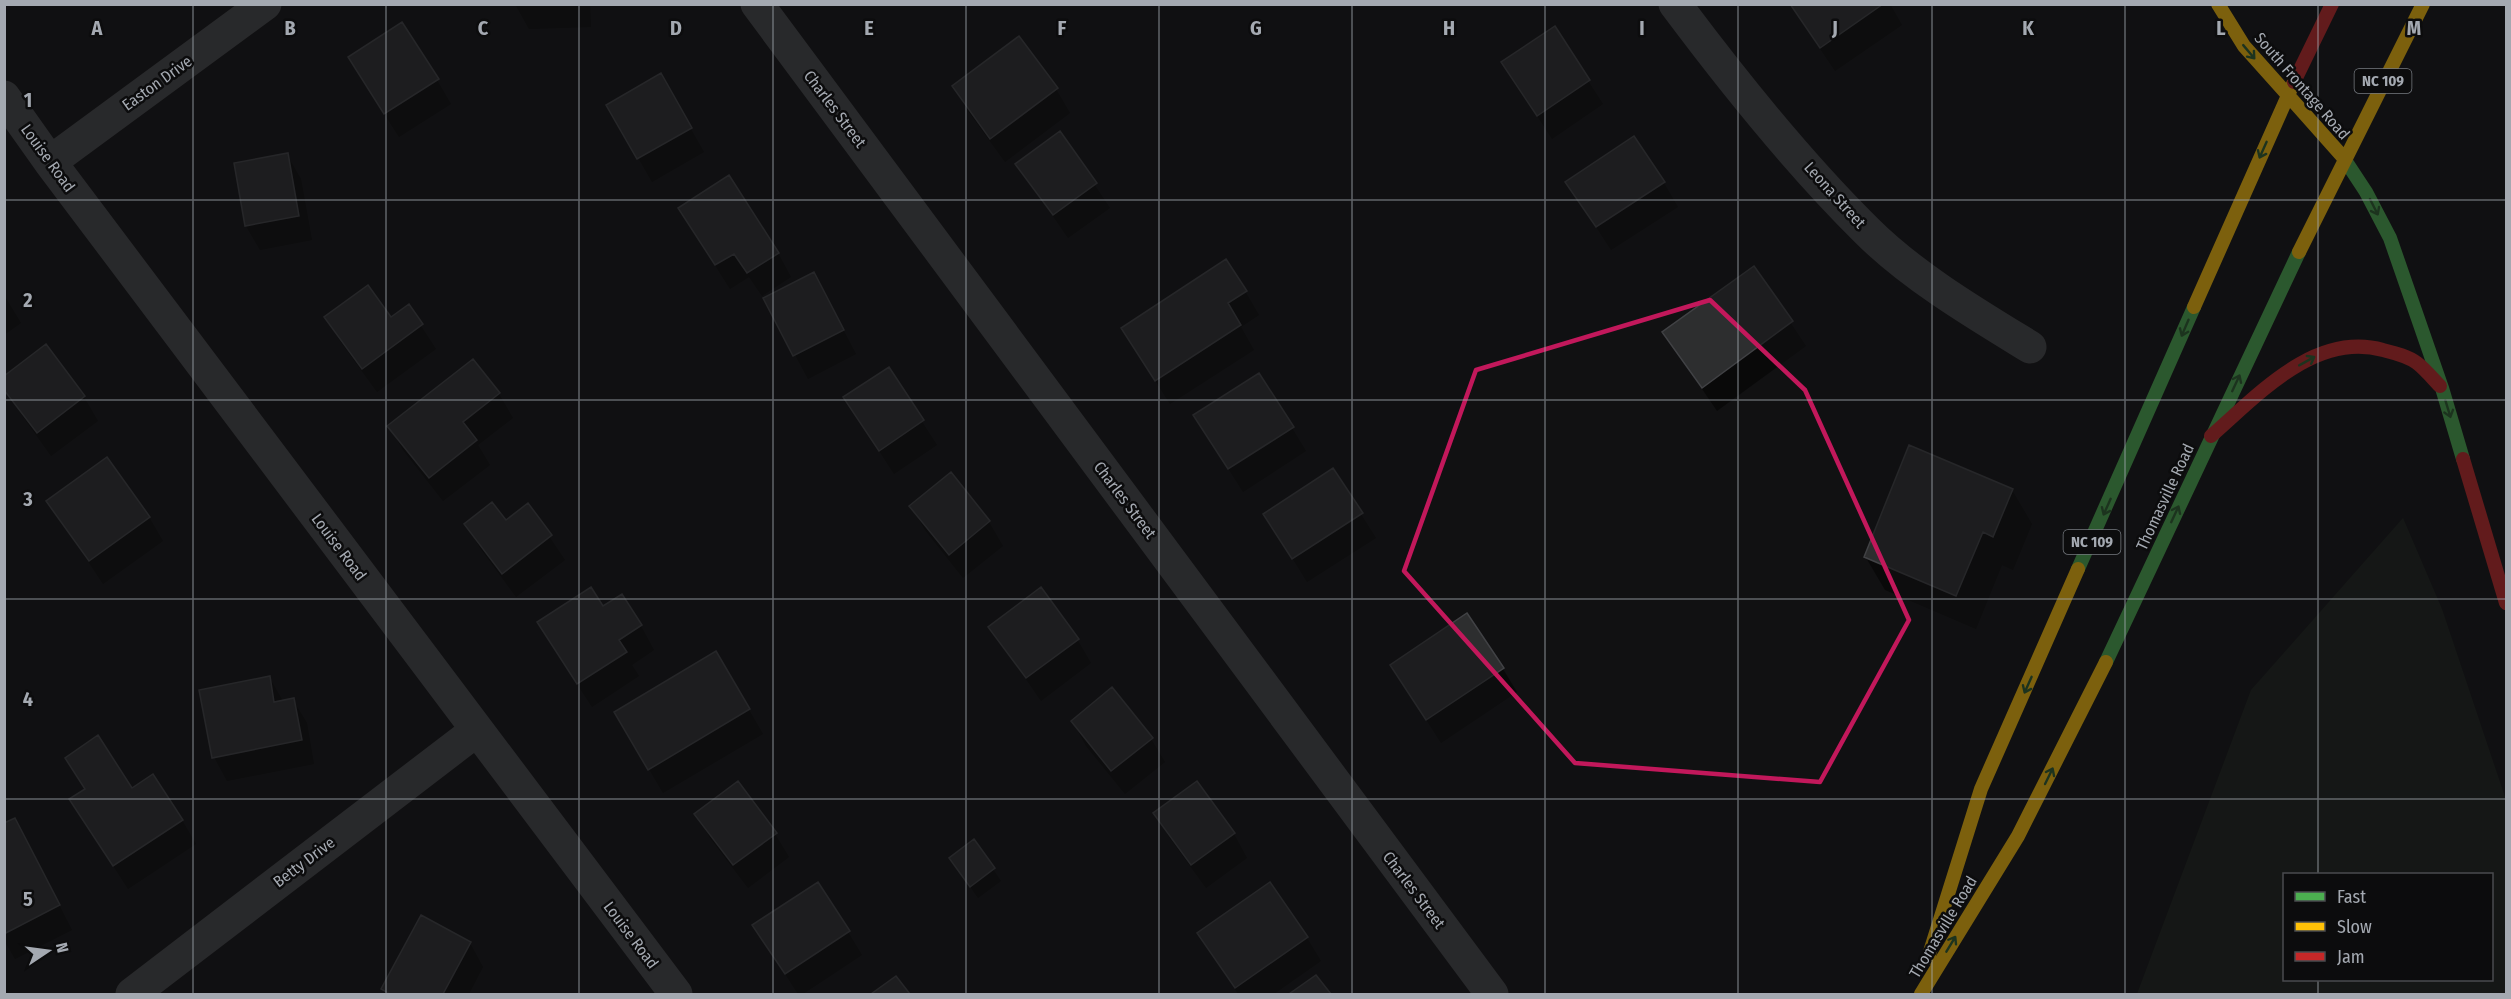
<svg xmlns="http://www.w3.org/2000/svg" width="2511" height="999" font-family="'Fira Sans Condensed',sans-serif">
  <style>
    .green { fill: #1c211c; fill-rule: evenodd }
    .shadow { fill: #0007 }
    .building { fill: #2d2e2f; stroke: #414245; stroke-width: 1.5 }
    .lines { fill: none; stroke-linecap: round; stroke-linejoin: round }
    .street { stroke: #46474a; stroke-width: 33 }
    .fast { stroke: #4caf50; stroke-width: 14 }
    .slow { stroke: #ffc107; stroke-width: 14 }
    .jam { stroke: #c62828; stroke-width: 14 }
    .oneway { stroke: #2c5e2e }
    .marked { fill: none; stroke: #c2185b; stroke-width: 4.5; stroke-linejoin: round }
    .grid { fill: none; stroke: #a4a9b1; stroke-width: 1.5; stroke-opacity: 0.55 }
    .labels { text-anchor: middle; dominant-baseline: central; stroke-width: 5; stroke-linejoin: round; paint-order: stroke }
    .shield { fill: #0c0c0d; stroke: #767a80; stroke-width: 1.5 }
    .shield-label { font-size: 15px; font-weight: bold; fill: #a4a9b1 }
    .street-label { font-size: 16px; fill: #a4a9b1; stroke: #0c0c0d }
    .grid-label { font-size: 20px; text-anchor: middle; font-weight: bold; fill: #a4a9b1; stroke: #0c0c0d; stroke-width: 5; stroke-linejoin: round; paint-order: stroke }
  </style>
  <rect width="100%" height="100%" fill="#111112"/>
  <path class="green" d="M 2403,518 L 2442,609 L 2506,800 L 2506,994 L 2137,994 L 2251,690 ZM 2284,874 L 2492,874 L 2492,980 L 2284,980 Z"/>
  <path class="shadow" d="M 515,4 L 590,4 L 591,27 L 529,29 Z
    M 1790,4 L 1890,4 L 1902,25 L 1835,71 Z
    M 1554,28 L 1603,104 L 1552,139 L 1503,63 Z
    M 660,75 L 704,152 L 652,182 L 608,105 Z
    M 437,80 L 451,104 L 399,137 L 363,81 Z
    M 954,87 L 1056,89 L 1070,113 L 1005,162 L 968,111 Z
    M 1060,133 L 1110,208 L 1068,238 L 1017,164 Z
    M 287,155 L 301,179 L 312,240 L 260,250 L 246,226 L 235,164 Z
    M 1567,182 L 1664,183 L 1678,207 L 1611,250 Z
    M 694,232 L 778,253 L 791,277 L 762,296 L 749,277 L 730,289 Z
    M 1754,268 L 1806,346 L 1717,411 L 1664,333 Z
    M 814,274 L 856,354 L 808,379 L 765,299 Z
    M 1245,291 L 1259,315 L 1241,327 L 1254,350 L 1170,404 L 1137,352 Z
    M 4,295 L 21,323 L 4,335 Z
    M 408,306 L 436,349 L 377,392 L 340,341 L 326,317 L 391,319 Z
    M 473,361 L 499,394 L 513,418 L 478,445 L 490,465 L 443,501 L 403,450 L 389,426 Z
    M 888,369 L 937,445 L 894,474 L 845,398 Z
    M 4,390 L 84,397 L 98,421 L 51,456 Z
    M 1195,416 L 1292,428 L 1306,451 L 1243,492 Z
    M 1333,470 L 1376,538 L 1307,582 L 1265,514 Z
    M 951,475 L 989,522 L 1003,546 L 963,578 L 925,530 L 911,506 Z
    M 2012,490 L 2032,524 L 2013,570 L 2002,565 L 1976,629 L 1885,590 L 1865,556 Z
    M 48,501 L 149,517 L 163,541 L 103,584 Z
    M 528,505 L 565,560 L 516,597 L 480,548 L 466,524 L 505,522 Z
    M 602,608 L 641,626 L 654,650 L 632,665 L 639,676 L 592,707 L 552,646 Z
    M 990,627 L 1077,639 L 1091,663 L 1041,701 Z
    M 716,653 L 763,734 L 663,793 L 616,713 Z
    M 1392,666 L 1503,669 L 1517,692 L 1441,743 Z
    M 269,677 L 283,701 L 293,700 L 307,723 L 314,764 L 227,781 L 214,757 Z
    M 1073,722 L 1151,739 L 1165,762 L 1125,794 L 1086,746 Z
    M 132,790 L 182,820 L 196,844 L 128,889 L 71,800 Z
    M 1155,813 L 1234,834 L 1247,858 L 1206,888 L 1169,837 Z
    M 696,814 L 775,834 L 789,857 L 748,888 L 710,838 Z
    M 4,825 L 28,844 L 72,930 L 15,959 L 4,940 Z
    M 974,841 L 1001,881 L 978,898 L 951,859 Z
    M 754,926 L 848,932 L 862,955 L 803,994 L 798,994 Z
    M 1199,933 L 1307,938 L 1321,961 L 1274,994 L 1238,994 Z
    M 470,943 L 483,967 L 469,994 L 386,994 L 383,989 Z
    M 1316,977 L 1329,994 L 1292,994 Z"/>
  <path class="building" d="M 1790,4 L 1883,4 L 1820,48 Z
    M 402,22 L 439,79 L 384,114 L 348,57 Z
    M 1555,26 L 1590,80 L 1537,116 L 1501,62 Z
    M 1019,36 L 1058,88 L 990,139 L 952,86 Z
    M 661,73 L 692,128 L 637,159 L 606,105 Z
    M 1060,131 L 1097,183 L 1053,215 L 1015,164 Z
    M 1634,136 L 1665,182 L 1596,227 L 1565,182 Z
    M 288,153 L 299,216 L 245,226 L 234,163 Z
    M 729,175 L 779,253 L 747,273 L 734,254 L 715,265 L 678,208 Z
    M 1226,259 L 1247,291 L 1228,303 L 1241,325 L 1155,381 L 1121,328 Z
    M 1754,266 L 1793,321 L 1702,388 L 1662,332 Z
    M 814,272 L 844,330 L 793,356 L 763,298 Z
    M 368,285 L 391,317 L 409,304 L 423,324 L 362,369 L 324,317 Z
    M 46,344 L 85,396 L 37,433 L 4,390 L 4,376 Z
    M 473,359 L 500,393 L 463,422 L 477,440 L 429,478 L 387,426 Z
    M 889,367 L 924,420 L 879,451 L 843,397 Z
    M 1259,373 L 1294,427 L 1228,469 L 1193,415 Z
    M 1909,445 L 2013,489 L 1993,537 L 1983,532 L 1956,596 L 1864,557 Z
    M 107,457 L 150,517 L 89,561 L 46,501 Z
    M 1333,468 L 1363,513 L 1292,559 L 1263,514 Z
    M 951,472 L 990,521 L 949,555 L 909,506 Z
    M 492,502 L 506,520 L 528,503 L 552,535 L 502,574 L 464,524 Z
    M 591,587 L 603,606 L 622,594 L 642,625 L 619,640 L 627,652 L 577,684 L 537,622 Z
    M 1041,587 L 1079,639 L 1026,678 L 988,627 Z
    M 1467,613 L 1504,668 L 1426,720 L 1390,665 Z
    M 716,651 L 750,709 L 648,770 L 614,712 Z
    M 270,676 L 274,702 L 294,698 L 302,740 L 212,758 L 199,690 Z
    M 1112,687 L 1153,738 L 1111,771 L 1071,721 Z
    M 98,735 L 132,788 L 153,774 L 183,820 L 113,866 L 69,799 L 85,789 L 65,758 Z
    M 738,781 L 777,833 L 733,865 L 694,814 Z
    M 1197,781 L 1235,833 L 1191,865 L 1153,813 Z
    M 15,818 L 60,905 L 4,934 L 4,823 Z
    M 974,839 L 995,868 L 970,887 L 949,858 Z
    M 818,882 L 850,931 L 785,974 L 752,925 Z
    M 1270,882 L 1308,937 L 1235,988 L 1197,933 Z
    M 421,915 L 471,942 L 443,994 L 390,994 L 381,989 Z
    M 1316,975 L 1331,994 L 1289,994 Z
    M 896,976 L 910,994 L 871,994 Z"/>
  <g class="lines">
    <path class="street" d="M 757,4 L 1492,994
      M 1675,4 C 1734,83 1797,162 1867,231 C 1912,276 1976,314 2030,347
      M 4,97 L 50,162 L 676,994
      M 50,162 L 265,4
      M 132,994 L 477,730"/>
    <path class="fast" d="M 2343,157 L 2366,192 L 2390,238 L 2442,388 L 2463,459
      M 2078,569 L 2194,307
      M 2106,662 L 2299,252"/>
    <path class="slow" d="M 2218,4 L 2244,46 L 2343,157
      M 2299,252 L 2423,4
      M 2194,307 L 2294,82
      M 1928,958 L 1981,789 L 2078,569
      M 1921,994 L 2018,836 L 2106,662"/>
    <path class="jam" d="M 2294,82 L 2332,4
      M 2211,436 C 2258,395 2315,331 2383,350 C 2395,353 2408,356 2417,363 C 2426,370 2433,379 2440,386
      M 2463,459 L 2506,603"/>
  </g>
  <defs><path id="oneway-shaft" d="M-6 0H5M1.5-3L5.5 0L1.5 3" fill="none" stroke-width="1.6" stroke-linecap="round" stroke-linejoin="round" transform="scale(1.5)"/></defs>
  <g class="oneway">
    <use href="#oneway-shaft" transform="translate(2249 52) rotate(50)"/>
    <use href="#oneway-shaft" transform="translate(2263 150) rotate(114)"/>
    <use href="#oneway-shaft" transform="translate(2374 207) rotate(63)"/>
    <use href="#oneway-shaft" transform="translate(2185 328) rotate(113)"/>
    <use href="#oneway-shaft" transform="translate(2307 361) rotate(-29)"/>
    <use href="#oneway-shaft" transform="translate(2236 383) rotate(-65)"/>
    <use href="#oneway-shaft" transform="translate(2448 409) rotate(73)"/>
    <use href="#oneway-shaft" transform="translate(2107 507) rotate(114)"/>
    <use href="#oneway-shaft" transform="translate(2175 514) rotate(-65)"/>
    <use href="#oneway-shaft" transform="translate(2028 685) rotate(114)"/>
    <use href="#oneway-shaft" transform="translate(2049 776) rotate(-64)"/>
    <use href="#oneway-shaft" transform="translate(1951 944) rotate(-59)"/>
  </g>
  <path d="M0 0H2511V999H0ZM 1710,300 L 1805,390 L 1909,620 L 1820,782 L 1575,763 L 1404,571 L 1476,370 Z" fill="#111112" fill-opacity=".55" fill-rule="evenodd"/>
  <path class="marked" d="M 1710,300 L 1805,390 L 1909,620 L 1820,782 L 1575,763 L 1404,571 L 1476,370 Z"/>
  <path class="grid" d="M 193,4 L 193,994M 386,4 L 386,994M 579,4 L 579,994M 773,4 L 773,994M 966,4 L 966,994M 1159,4 L 1159,994M 1352,4 L 1352,994M 1545,4 L 1545,994M 1738,4 L 1738,994M 1932,4 L 1932,994M 2125,4 L 2125,994M 2318,4 L 2318,874M 4,200 L 2506,200M 4,400 L 2506,400M 4,599 L 2506,599M 4,799 L 2506,799M 2318,980 L 2318,994"/>
  <g class="labels">
    <g class="shield">
      <rect x="2354.5" y="69" width="57" height="24" rx="4.5"/>
      <rect x="2063.5" y="530" width="57" height="24" rx="4.5"/>
    </g>
    <g class="shield-label">
      <text x="2383" y="81">NC 109</text>
      <text x="2092" y="542">NC 109</text>
    </g>
    <g class="street-label">
      <text transform="translate(157 83) rotate(-36)">Easton Drive</text>
      <text transform="translate(2302 86) rotate(49)">South Frontage Road</text>
      <text transform="translate(835 109) rotate(53)">Charles Street</text>
      <text transform="translate(48 158) rotate(54)">Louise Road</text>
      <text transform="translate(1835 195) rotate(48)">Leona Street</text>
      <text transform="translate(2165 497) rotate(-65)">Thomasville Road</text>
      <text transform="translate(1125 500) rotate(53)">Charles Street</text>
      <text transform="translate(339 547) rotate(53)">Louise Road</text>
      <text transform="translate(304 862) rotate(-37)">Betty Drive</text>
      <text transform="translate(1414 890) rotate(53)">Charles Street</text>
      <text transform="translate(1943 927) rotate(-59)">Thomasville Road</text>
      <text transform="translate(631 935) rotate(53)">Louise Road</text>
    </g>
  </g>
  <g class="grid-label">
    <text x="97" y="35">A</text>
    <text x="290" y="35">B</text>
    <text x="483" y="35">C</text>
    <text x="676" y="35">D</text>
    <text x="869" y="35">E</text>
    <text x="1062" y="35">F</text>
    <text x="1256" y="35">G</text>
    <text x="1449" y="35">H</text>
    <text x="1642" y="35">I</text>
    <text x="1835" y="35">J</text>
    <text x="2028" y="35">K</text>
    <text x="2221" y="35">L</text>
    <text x="2414" y="35">M</text>
    <text x="28" y="107">1</text>
    <text x="28" y="307">2</text>
    <text x="28" y="506">3</text>
    <text x="28" y="706">4</text>
    <text x="28" y="906">5</text>
  </g>
  <rect width="2511" height="999" fill="none" stroke="#a4a9b1" stroke-width="12"/>
  <rect x="2283" y="873" width="210" height="108" fill="#0c0c0d" stroke="#494b4f" stroke-width="1.5"/>
  <rect x="2295" y="892" width="30" height="9" fill="#4caf50" stroke="#494b4f" stroke-width="1.5"/>
  <text x="2337" y="903" font-size="18" fill="#a4a9b1">Fast</text>
  <rect x="2295" y="922" width="30" height="9" fill="#ffc107" stroke="#494b4f" stroke-width="1.5"/>
  <text x="2337" y="933" font-size="18" fill="#a4a9b1">Slow</text>
  <rect x="2295" y="952" width="30" height="9" fill="#c62828" stroke="#494b4f" stroke-width="1.5"/>
  <text x="2337" y="963" font-size="18" fill="#a4a9b1">Jam</text>
  <g transform="translate(48 951) rotate(77)" stroke="#0c0c0d" stroke-width="4.5" paint-order="stroke">
  <path d="M0-4.5L10 22L0 15L-10 22Z" fill="#a4a9b1"/>
  <text y="-9" font-size="16" font-weight="bold" text-anchor="middle" fill="#a4a9b1">N</text>
  </g>
</svg>
